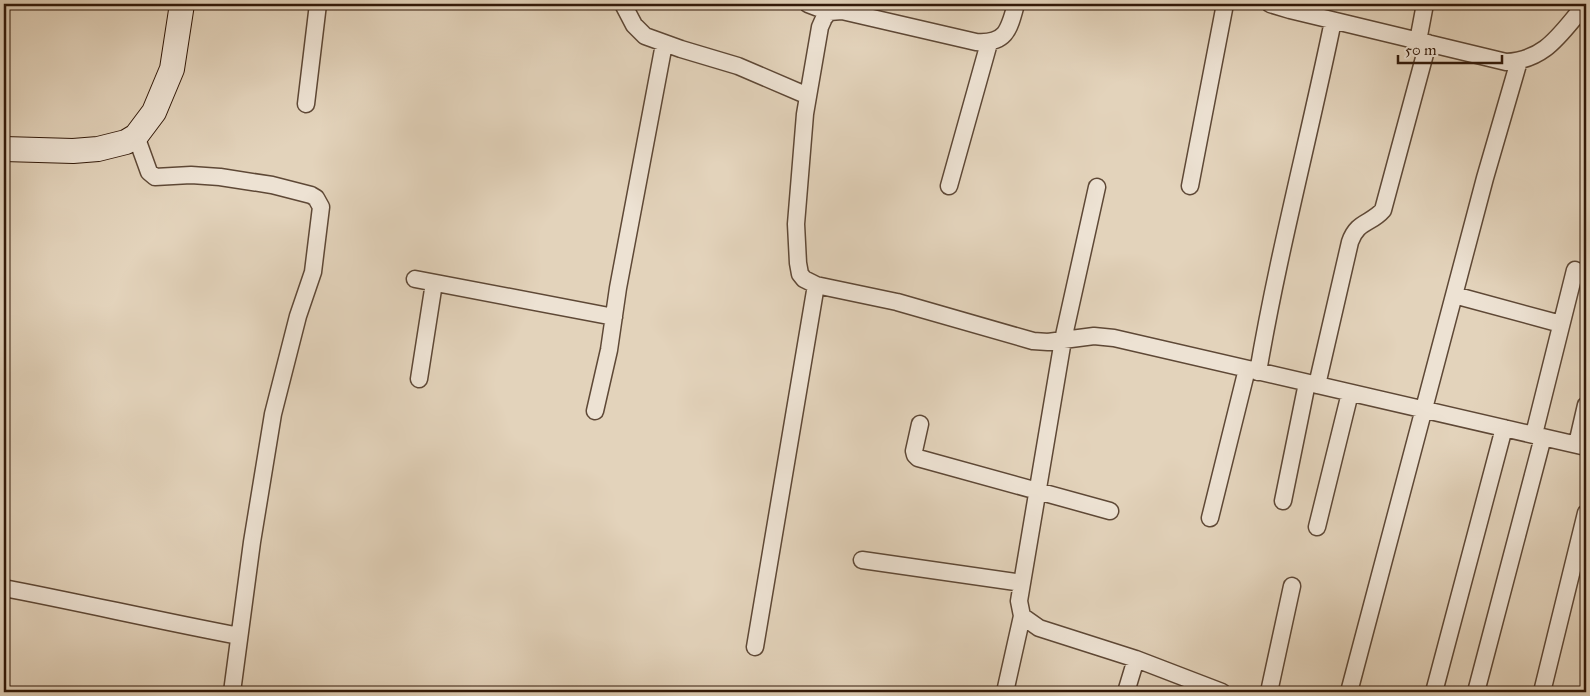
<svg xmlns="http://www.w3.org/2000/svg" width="1590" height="696" font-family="'IM FELL Great Primer',serif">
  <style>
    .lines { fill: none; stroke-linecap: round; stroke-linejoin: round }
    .street-casing { stroke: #5e4836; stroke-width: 19 }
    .secondary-casing { stroke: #321909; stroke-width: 26 }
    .street { stroke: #ede2d3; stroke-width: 16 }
    .secondary { stroke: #ede2d3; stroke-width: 24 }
  </style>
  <rect width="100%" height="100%" fill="#e3d3bb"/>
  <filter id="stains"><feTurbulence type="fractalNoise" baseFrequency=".004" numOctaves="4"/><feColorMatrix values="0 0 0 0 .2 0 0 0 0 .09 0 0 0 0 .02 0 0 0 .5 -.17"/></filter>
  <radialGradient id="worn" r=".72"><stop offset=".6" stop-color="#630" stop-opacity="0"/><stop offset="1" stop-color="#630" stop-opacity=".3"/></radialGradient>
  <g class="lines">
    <g class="street-casing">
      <path id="street" d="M 623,4 L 634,25 L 645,36 L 681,49 L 738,66 L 808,96
        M 808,4 L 829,12
        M 1016,4 C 1009,30 1006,44 976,42 L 842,11 L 829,12 L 824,18 L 820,27 L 805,114 L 796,224 L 798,263 L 800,274 L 804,279 L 816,285 L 897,302 L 1033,341 L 1048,342 L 1094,336 L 1114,338 L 1586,447
        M 1270,4 L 1290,10 L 1506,62 C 1547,60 1561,32 1586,4
        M 1418,41 L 1425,4
        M 306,104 L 318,4
        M 136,136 L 149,172 L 155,177 L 191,175 L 220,177 L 272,185 L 311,195 L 316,198 L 321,207 L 313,272 L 298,316 L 273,414 L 252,542 L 232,692
        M 949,186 L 989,43
        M 1190,186 L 1225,4
        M 1097,187 L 1063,340 L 1019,601 L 1022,616 L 1039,628 L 1136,659 L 1222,692
        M 415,279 L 614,317
        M 1454,295 L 1561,324
        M 1258,372 C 1278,254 1309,138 1333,21
        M 419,379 L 434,283
        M 1317,385 L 1350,242 C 1357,221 1371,224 1383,210 L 1428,43
        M 595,411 L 609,350 L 618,288 L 664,44
        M 920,424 L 914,451 L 915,455 L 918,458 L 1110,511
        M 1534,434 L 1575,270
        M 1577,444 L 1586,405
        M 1283,501 L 1307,383
        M 1210,518 L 1247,369
        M 1317,527 L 1350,393
        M 862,560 L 1022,583
        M 4,588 C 82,603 160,621 239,636
        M 755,647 L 816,285
        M 1005,692 L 1022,616
        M 1126,692 L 1136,659
        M 1269,692 L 1292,586
        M 1349,692 L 1485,178 L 1519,61
        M 1434,692 L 1504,428
        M 1476,692 L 1543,437
        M 1542,692 L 1586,513"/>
    </g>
    <g class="secondary-casing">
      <path id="secondary" d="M 4,149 L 73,151 L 98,149 L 126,142 L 136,136 L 154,112 L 172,69 L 182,4"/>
    </g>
    <use href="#street" class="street"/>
    <use href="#secondary" class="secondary"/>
  </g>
  <rect width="1590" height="696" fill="none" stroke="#e3d3bb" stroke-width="20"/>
  <rect x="5" y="5" width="1580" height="686" fill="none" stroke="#321909" stroke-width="2.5"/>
  <rect x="10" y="10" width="1570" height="676" fill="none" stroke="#321909"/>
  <path d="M1398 55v8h104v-8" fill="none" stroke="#321909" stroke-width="2.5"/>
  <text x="1405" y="55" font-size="15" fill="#321909" stroke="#ede2d3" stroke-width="4" paint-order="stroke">50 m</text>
  <rect width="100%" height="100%" filter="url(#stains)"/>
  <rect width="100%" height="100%" fill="url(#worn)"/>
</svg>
